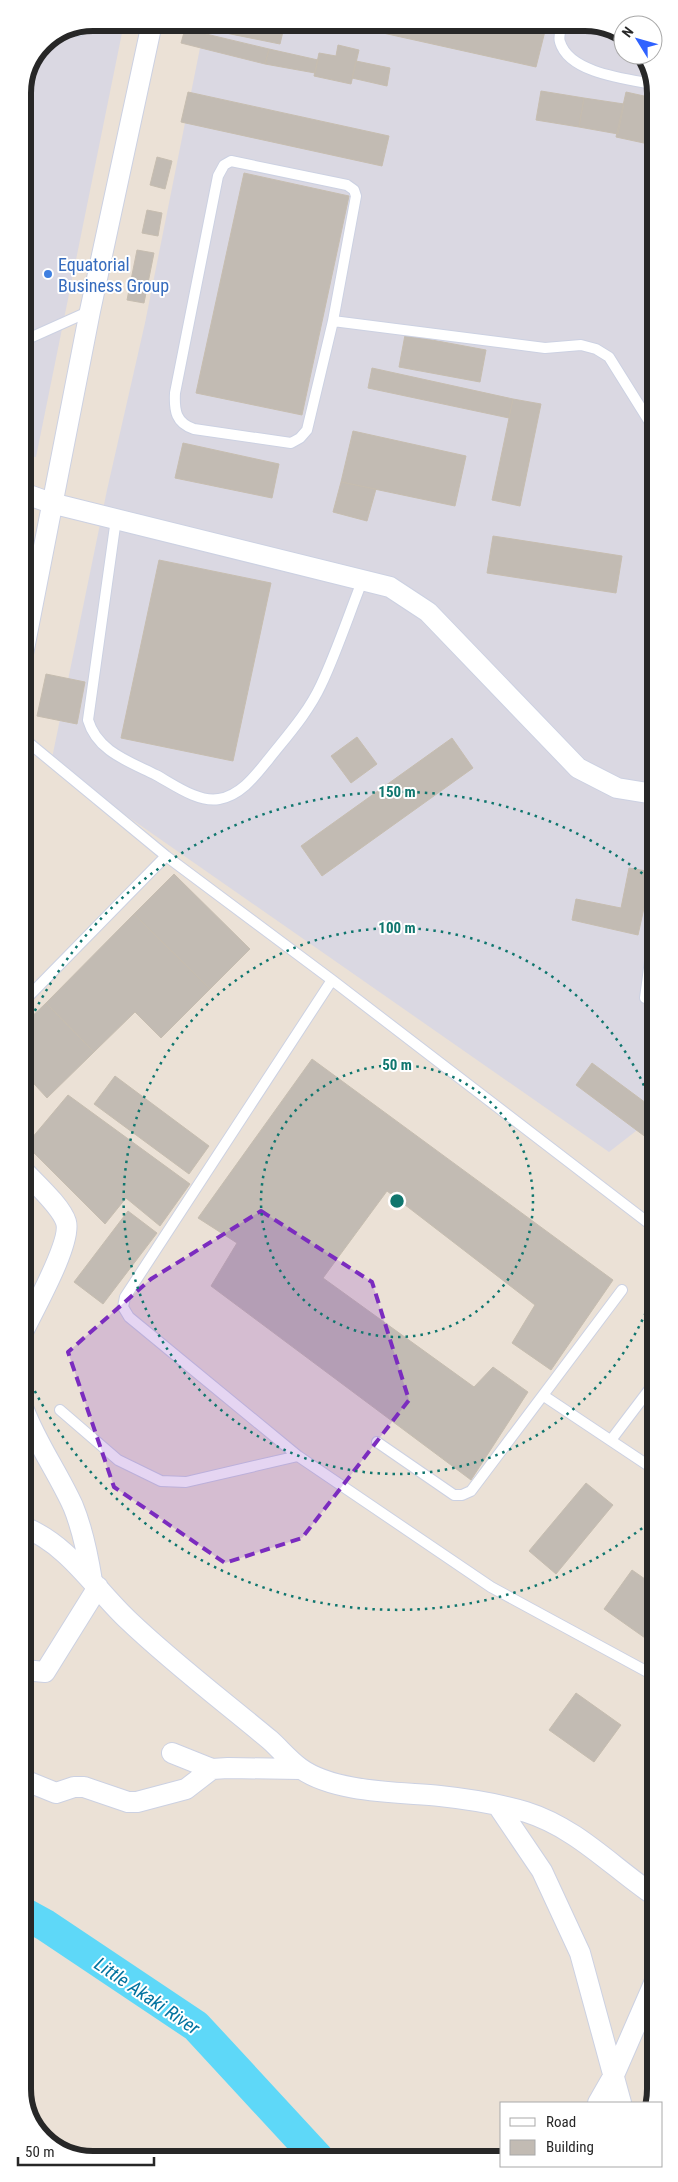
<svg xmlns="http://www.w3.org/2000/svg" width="678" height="2182" font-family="'Roboto Condensed',sans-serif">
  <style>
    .industrial { fill: #dad8e2 }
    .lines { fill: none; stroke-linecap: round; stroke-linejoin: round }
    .river { stroke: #5ed8f8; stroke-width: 32 }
    .building { fill: #c2bbb3; stroke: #c6bdb0 }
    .lane-casing { stroke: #ccd1e2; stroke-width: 12 }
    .street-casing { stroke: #ccd1e2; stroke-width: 22 }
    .lane { stroke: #fff; stroke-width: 10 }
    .street { stroke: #fff; stroke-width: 20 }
    .marked { fill: #7b2cbf; fill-opacity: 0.2; stroke: #7b2cbf; stroke-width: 4; stroke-dasharray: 10 6; stroke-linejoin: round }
    .ring { fill: none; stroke: #0f766e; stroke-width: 2.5; stroke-dasharray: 2.5 5 }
    .shop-dot { fill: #3f7fe0; stroke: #fff; stroke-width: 2 }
    .labels { text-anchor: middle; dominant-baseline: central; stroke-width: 4; stroke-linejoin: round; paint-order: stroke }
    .shop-label { font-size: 18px; fill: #366cbe; stroke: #fff; text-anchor: start }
    .water-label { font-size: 19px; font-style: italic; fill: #0273a0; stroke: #fff }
    .rim { fill: none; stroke: #272727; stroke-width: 6 }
    .centre { fill: #0f766e; stroke: #fff; stroke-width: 2.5 }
    .ring-label { font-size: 15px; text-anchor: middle; font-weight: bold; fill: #0f766e; stroke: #fff; stroke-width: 4; stroke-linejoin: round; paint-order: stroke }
  </style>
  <rect width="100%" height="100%" fill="#ebe1d6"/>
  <path class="industrial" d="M 93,23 L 124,23 L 36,457 L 23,456 L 23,93 L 43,43 Z
    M 205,23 L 590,23 L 623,36 L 623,55 L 641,55 L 653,75 L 654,1117 L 609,1152 L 51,763 L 107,490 L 145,323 Z"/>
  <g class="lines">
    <path class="river" d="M 25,1914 L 45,1925 L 196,2026 L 318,2158"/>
  </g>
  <path class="building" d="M 208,23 L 285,23 L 280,44 L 206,29 Z
    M 304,23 L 338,23 L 337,30 Z
    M 347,23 L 547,23 L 536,67 L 347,25 Z
    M 185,29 L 269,49 L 265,64 L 181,43 Z
    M 338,45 L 359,50 L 351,84 L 314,76 L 319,53 L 336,56 Z
    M 269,49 L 318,60 L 315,73 L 265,64 Z
    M 356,61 L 390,68 L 387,86 L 352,78 Z
    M 541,91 L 584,98 L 579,127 L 536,120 Z
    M 188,92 L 389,136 L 382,166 L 181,122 Z
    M 626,92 L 653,98 L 653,145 L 616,137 Z
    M 584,98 L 624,104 L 618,134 L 579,127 Z
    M 157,157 L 172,161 L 165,189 L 150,185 Z
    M 244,173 L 349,196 L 302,415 L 196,393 Z
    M 147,210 L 162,213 L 158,236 L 142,233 Z
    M 137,250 L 154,253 L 144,303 L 127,300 Z
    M 405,335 L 486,350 L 480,382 L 399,367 Z
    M 372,368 L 513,399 L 509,418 L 368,388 Z
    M 513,399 L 541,404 L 520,506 L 492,500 Z
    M 353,431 L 466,456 L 455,506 L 341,482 Z
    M 183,443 L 279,464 L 272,498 L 175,478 Z
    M 341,482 L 376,489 L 367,521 L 333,512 Z
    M 493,536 L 622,556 L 616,593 L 487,573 Z
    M 159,560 L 271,583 L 233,761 L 121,738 Z
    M 46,674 L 85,682 L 77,724 L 37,716 Z
    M 357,737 L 377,764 L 351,783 L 331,756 Z
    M 452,738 L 473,768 L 322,876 L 301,846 Z
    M 629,868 L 652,872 L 638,935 L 572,920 L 576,899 L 621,908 Z
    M 174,874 L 250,949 L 210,989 L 134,914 Z
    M 134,914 L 210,989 L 161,1038 L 135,1012 L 94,1052 L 46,1003 Z
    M 46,1003 L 94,1052 L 47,1098 L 24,1073 L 24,1024 Z
    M 312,1059 L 613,1280 L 551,1370 L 512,1343 L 535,1305 L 387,1191 L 323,1278 L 474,1387 L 493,1367 L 528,1392 L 471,1480 L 211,1286 L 237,1243 L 198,1218 Z
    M 592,1063 L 654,1109 L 654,1128 L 647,1138 L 576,1085 Z
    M 115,1076 L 209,1146 L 189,1174 L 94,1104 Z
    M 68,1095 L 190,1184 L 160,1226 L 126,1198 L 105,1224 L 26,1145 Z
    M 128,1211 L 157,1233 L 103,1304 L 74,1282 Z
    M 586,1483 L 613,1505 L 556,1574 L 529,1551 Z
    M 632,1570 L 655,1586 L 655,1645 L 604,1609 Z
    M 576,1693 L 621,1725 L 594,1762 L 549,1730 Z"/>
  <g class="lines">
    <g class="lane-casing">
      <path id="lane" d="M 562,23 C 561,28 558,37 560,42 C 569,73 626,79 653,84
        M 75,30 L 79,31
        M 231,161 L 347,185 L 354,190 L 356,196 L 333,321 L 307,430 L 300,438 L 291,443 L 194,429 C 176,423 174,411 175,393 L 218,176 L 224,165 Z
        M 333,321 L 545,348 L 581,345 L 596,349 L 609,357 L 654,429
        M 23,341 L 90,311
        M 116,519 L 88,720 C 97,751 128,761 156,775 C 173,784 198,803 219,799 C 241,795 255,776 268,760 C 287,736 308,713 321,685 C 337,651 349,614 363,579
        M 23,738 L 166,856 L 332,980 L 655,1228
        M 332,980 L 125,1297 L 123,1307 L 129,1317 L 298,1456 L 491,1587 L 655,1676
        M 645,998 L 654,931
        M 24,1001 L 166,856
        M 544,1396 L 655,1470
        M 60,1410 L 118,1460 L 161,1481 L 186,1482 L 298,1456
        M 611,1440 L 655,1382
        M 377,1442 L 454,1495 L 462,1495 L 471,1491 L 622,1290"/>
    </g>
    <g class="street-casing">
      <path id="street" d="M 23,493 L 51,503 L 390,587 L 428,612 L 578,768 L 617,788 L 654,794
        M 23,654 L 90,311 L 152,23
        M 24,1171 C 36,1184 61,1206 66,1222 C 72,1242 34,1309 24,1330
        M 24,1410 C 37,1444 58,1473 73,1506 C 83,1530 88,1556 92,1581
        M 24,1527 C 69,1545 94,1588 128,1620 C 173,1663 222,1700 270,1740 C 280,1749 289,1760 300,1768 C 334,1793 400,1792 440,1796 C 468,1799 499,1804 526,1812 C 577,1828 612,1867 655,1896
        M 24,1670 L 45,1672 L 98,1587
        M 172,1753 L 212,1769 L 228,1768 L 301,1769
        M 24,1780 L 56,1793 L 74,1787 L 84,1787 L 128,1802 L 137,1802 L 186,1789 L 212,1769
        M 498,1806 L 542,1871 L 580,1953 L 621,2103
        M 598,2103 L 614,2075 L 655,1981"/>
    </g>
    <use href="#lane" class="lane"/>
    <use href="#street" class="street"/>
  </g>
  <path class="marked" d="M 261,1211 L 372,1282 L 409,1400 L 302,1538 L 225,1563 L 114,1487 L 68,1352 L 151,1279 Z"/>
  <g class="ring">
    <circle cx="397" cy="1201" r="136"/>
    <path d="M654 1292A273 273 0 1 1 654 1110"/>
    <path d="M654 1519A409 409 0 0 1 25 1371M25 1031A409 409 0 0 1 652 881"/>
  </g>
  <circle class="shop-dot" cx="48" cy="274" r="5"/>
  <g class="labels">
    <g class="shop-label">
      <text x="58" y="264">Equatorial<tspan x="58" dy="21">Business Group</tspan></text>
    </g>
    <g class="water-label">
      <text transform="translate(147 1996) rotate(34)">Little Akaki River</text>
    </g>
  </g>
  <path d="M0 0H678V2182H0ZM93 31H585A62 62 0 0 1 647 93V2089A62 62 0 0 1 585 2151H93A62 62 0 0 1 31 2089V93A62 62 0 0 1 93 31Z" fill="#fff" fill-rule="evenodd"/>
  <path class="rim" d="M93 31H585A62 62 0 0 1 647 93V2089A62 62 0 0 1 585 2151H93A62 62 0 0 1 31 2089V93A62 62 0 0 1 93 31Z"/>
  <circle cx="397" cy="1201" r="8" class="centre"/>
  <g class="ring-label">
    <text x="397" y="797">150 m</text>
    <text x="397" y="933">100 m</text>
    <text x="397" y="1070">50 m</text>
  </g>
  <rect x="500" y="2102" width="162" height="65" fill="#ffffff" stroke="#a9a9a9"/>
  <rect x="510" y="2118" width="25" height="8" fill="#ffffff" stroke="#a9a9a9"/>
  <text x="546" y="2127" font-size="15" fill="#272727">Road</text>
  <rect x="510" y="2140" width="25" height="15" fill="#c2bbb3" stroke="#a9a9a9"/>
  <text x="546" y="2152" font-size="15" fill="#272727">Building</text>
  <g transform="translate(638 40) rotate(307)"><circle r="24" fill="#ffffff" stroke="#a9a9a9"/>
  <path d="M0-4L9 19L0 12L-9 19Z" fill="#2f62ff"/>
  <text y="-8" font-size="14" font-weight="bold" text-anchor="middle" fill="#272727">N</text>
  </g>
  <path d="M18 2157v8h136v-8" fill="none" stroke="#272727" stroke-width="2.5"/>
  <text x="25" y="2157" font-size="15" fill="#272727" stroke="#ffffff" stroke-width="4" paint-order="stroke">50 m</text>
</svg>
